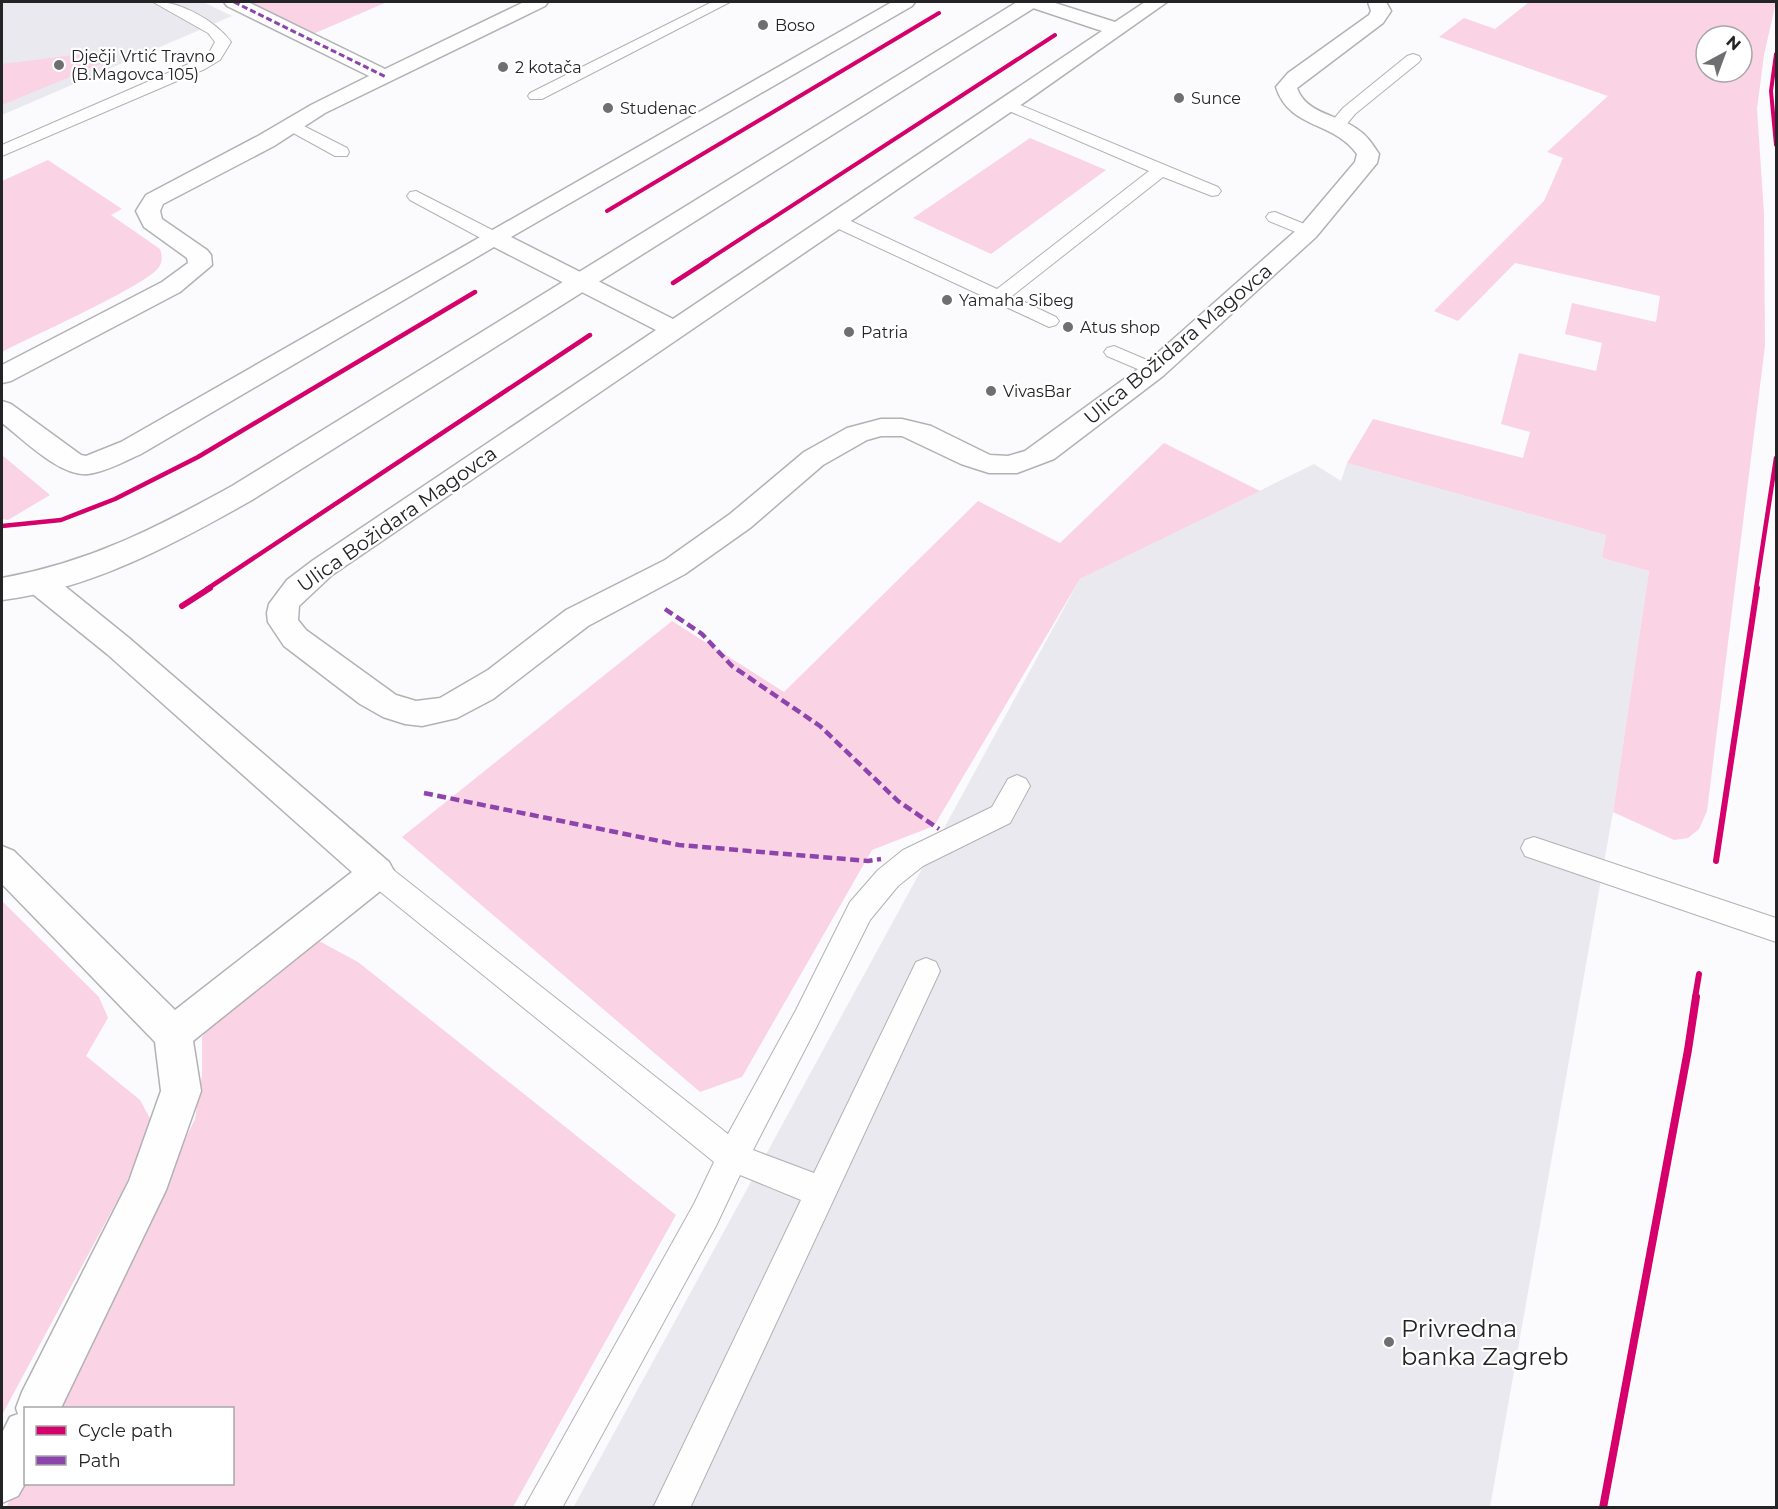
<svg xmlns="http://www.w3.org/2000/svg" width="1778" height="1509" font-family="Montserrat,sans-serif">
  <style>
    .built { fill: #eae9ef }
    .green { fill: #fad3e5; fill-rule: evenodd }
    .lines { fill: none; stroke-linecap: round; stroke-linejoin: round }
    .lane-casing { stroke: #b2b2b5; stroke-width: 2 }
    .street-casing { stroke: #b2b2b5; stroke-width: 3 }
    .secondary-casing { stroke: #b2b2b5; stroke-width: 3 }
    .lane { fill: #fefeff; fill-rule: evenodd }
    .street { fill: #fefeff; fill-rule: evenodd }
    .secondary { fill: #fefeff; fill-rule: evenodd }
    .quiet-far1 { stroke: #8e44ad; stroke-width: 3; stroke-dasharray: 6 3; stroke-linecap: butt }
    .quiet { stroke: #8e44ad; stroke-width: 4.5; stroke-dasharray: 9 4.5; stroke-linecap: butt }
    .cycleway-far3-casing { stroke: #fff; stroke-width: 6 }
    .cycleway-far2-casing { stroke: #fff; stroke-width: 8 }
    .cycleway-far1-casing { stroke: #fff; stroke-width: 10 }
    .cycleway-casing { stroke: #fff; stroke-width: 11 }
    .cycleway-far3 { stroke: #d6006c; stroke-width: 4 }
    .cycleway-far2 { stroke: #d6006c; stroke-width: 4.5 }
    .cycleway-far1 { stroke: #d6006c; stroke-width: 6 }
    .cycleway { stroke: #d6006c; stroke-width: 8 }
    .poi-dot { fill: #6f6f72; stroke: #fff; stroke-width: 2 }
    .labels { text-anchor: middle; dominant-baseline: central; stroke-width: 4.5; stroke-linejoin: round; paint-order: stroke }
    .far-poi-label { font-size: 16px; fill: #242427; stroke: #fff; text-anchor: start }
    .street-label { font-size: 20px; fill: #242427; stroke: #fff }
    .near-poi-label { font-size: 24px; fill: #242427; stroke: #fff; text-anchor: start }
  </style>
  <rect width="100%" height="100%" fill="#fbfbfd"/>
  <path class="built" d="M 2,2 L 203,2 L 232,16 L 2,115 Z
    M 1347,463 L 1606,535 L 1602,555 L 1605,559 L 1649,571 L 1613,812 L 1490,1507 L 573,1508 L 1080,579 L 1314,464 L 1341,481 Z"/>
  <path class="green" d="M 223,2 L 387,2 L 297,41 Z
    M 1529,2 L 1776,2 L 1764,55 L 1757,109 L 1764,214 L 1765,346 L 1707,811 L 1699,829 L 1688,838 L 1674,840 L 1613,812 L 1649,571 L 1605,559 L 1602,556 L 1606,535 L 1347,463 L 1373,419 L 1523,458 L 1530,432 L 1501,424 L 1519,353 L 1596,371 L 1602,343 L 1565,334 L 1572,303 L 1656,322 L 1660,296 L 1515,263 L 1458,321 L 1434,311 L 1544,201 L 1563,158 L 1547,152 L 1608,96 L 1439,37 L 1464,18 L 1495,29 ZM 1706,36 L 1742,36 L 1742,72 L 1706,72 Z
    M 83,54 L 101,64 L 2,105 L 2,64 Z
    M 1030,138 L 1106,170 L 991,254 L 913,218 Z
    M 48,160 L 122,209 L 111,215 L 160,249 C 162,255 163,261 159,267 C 148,285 28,338 2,352 L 2,181 Z
    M 1164,443 L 1260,491 L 1080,579 L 934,826 L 872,850 L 742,1077 L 700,1092 L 402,837 L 672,621 L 784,692 L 978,501 L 1060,543 Z
    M 2,455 L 50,495 L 8,520 L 2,519 Z
    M 2,901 L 99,997 L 108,1018 L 86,1056 L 140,1100 L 152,1122 L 125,1186 L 2,1415 Z
    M 319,941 L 358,962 L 676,1215 L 513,1507 L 6,1508 L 25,1467 L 26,1484 L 232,1484 L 232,1408 L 54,1408 L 195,1119 L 202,1075 L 202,1037 L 211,1024 Z"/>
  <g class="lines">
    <g class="lane-casing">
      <path id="lane" d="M 153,2 C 178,0 216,21 231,42 L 220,60 L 205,69 L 2,156 L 2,145 L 193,62 L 209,53 L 215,42 L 208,33 Z
        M 712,2 L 730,2 L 542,99 L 530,99 L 528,96 L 530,93 Z
        M 1413,54 L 1419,56 L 1421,59 L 1419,62 L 1355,114 L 1342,130 L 1330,130 L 1328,126 L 1343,108 L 1407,56 Z
        M 1008,100 L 1218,187 L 1221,191 L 1218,195 L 1212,196 L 1163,177 L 1012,296 L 1056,317 L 1059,321 L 1056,325 L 1049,327 L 828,224 L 825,220 L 828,216 L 840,216 L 997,289 L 1149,171 L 1002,108 L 1000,105 Z
        M 292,120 L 347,148 L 349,152 L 347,156 L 335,156 L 286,129 L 284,125 L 286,121 Z
        M 416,191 L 500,234 L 503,238 L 500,242 L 488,242 L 410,200 L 407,196 L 410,192 Z
        M 1275,212 L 1314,228 L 1317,232 L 1314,236 L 1308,237 L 1269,221 L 1266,217 L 1269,213 Z
        M 1114,346 L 1161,366 L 1164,370 L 1161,374 L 1154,376 L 1107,356 L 1104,352 L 1107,348 Z
        M 1017,775 L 1026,779 L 1030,786 L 1010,823 L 923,866 L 898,886 L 870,920 L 816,1028 L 753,1150 L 814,1173 L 916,962 L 926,958 L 936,962 L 940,971 L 690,1508 L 653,1508 L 801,1200 L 740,1175 L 716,1226 L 562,1508 L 524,1508 L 694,1204 L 714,1162 L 367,881 L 363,873 L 367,865 L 377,861 L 387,865 L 728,1134 L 796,1010 L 850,902 L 878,870 L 903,850 L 992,807 L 1008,779 Z
        M 1534,837 L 1776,918 L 1776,942 L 1525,856 L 1521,848 L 1525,840 Z"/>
    </g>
    <g class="street-casing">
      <path id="street" d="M 224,2 L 248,2 L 385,69 L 524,2 L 548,2 L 545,6 L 325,113 L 274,146 L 163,204 L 160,211 L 162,219 L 207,250 L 211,255 L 212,265 L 180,292 L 11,381 L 2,383 L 2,365 L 162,282 L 188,263 L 187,258 L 144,227 L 136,211 L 146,195 L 258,136 L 311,105 L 369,76 L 227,6 Z
        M 892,2 L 915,2 L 912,6 L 511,237 L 673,319 L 1102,31 L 1027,6 L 1025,2 L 1052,2 L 1115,22 L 1145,2 L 1167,2 L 1015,109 L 332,575 L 299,606 L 298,620 L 306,630 L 396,695 L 416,701 L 440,698 L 488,670 L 566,610 L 665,560 L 730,514 L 804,452 L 847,428 L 881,419 L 902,419 L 931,426 L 990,455 L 1008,456 L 1025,451 L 1145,364 L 1300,227 L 1355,162 L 1357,154 C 1334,121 1289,129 1276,87 L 1288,73 L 1369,15 L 1371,11 L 1368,2 L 1386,2 L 1391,11 L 1383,23 L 1297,88 C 1306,114 1337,114 1357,129 C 1367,135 1373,145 1379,154 L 1377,163 L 1316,237 L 1163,376 L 1054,459 L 1017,473 L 989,473 L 961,464 L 902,436 L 881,436 L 867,440 L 823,465 L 750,528 L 685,574 L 588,626 L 493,699 L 457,718 L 422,726 L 405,724 L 383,717 L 360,704 L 284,646 L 268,622 L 267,613 L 269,604 L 287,580 L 312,561 L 656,330 L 494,247 L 141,454 C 125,461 105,472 88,474 C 60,477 23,439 2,423 L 2,401 L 11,404 L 81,455 L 86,456 L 121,442 Z
        M 40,572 L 51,575 L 129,638 L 389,862 L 395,873 L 389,884 L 193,1041 L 201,1091 L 166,1190 L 61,1408 L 26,1408 L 26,1482 L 18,1496 L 2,1503 L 2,1433 L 10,1417 L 18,1414 L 16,1408 L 22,1392 L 129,1181 L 161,1091 L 155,1042 L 2,884 L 2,846 L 14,851 L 175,1010 L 352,872 L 107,654 L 29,591 L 25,583 L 29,575 Z"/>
    </g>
    <g class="secondary-casing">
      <path id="secondary" d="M 1017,2 L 1040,2 L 1037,6 L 252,500 C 174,544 92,589 2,600 L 2,578 C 90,562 154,529 232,486 Z"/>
    </g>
    <use href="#lane" class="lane"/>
    <use href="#street" class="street"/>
    <use href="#secondary" class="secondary"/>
    <path class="quiet-far1" d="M 234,2 L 386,77"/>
    <path class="quiet" d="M 665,609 L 702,634 L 732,666 L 820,726 L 898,801 L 939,829
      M 424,793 L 679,845 L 868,861 L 881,859"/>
    <g class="cycleway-far3-casing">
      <path id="cycleway-far3" d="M 1776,54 L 1771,91 L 1776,145
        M 607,211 L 939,13
        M 705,262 L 1055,35"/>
    </g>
    <g class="cycleway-far2-casing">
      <path id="cycleway-far2" d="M 673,283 L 707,261
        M 2,526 L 61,520 L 115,499 L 198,457 L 475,292
        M 207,589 L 590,335
        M 1756,589 L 1776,458"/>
    </g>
    <g class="cycleway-far1-casing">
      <path id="cycleway-far1" d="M 182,606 L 210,588
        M 1716,861 L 1757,588
        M 1695,998 L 1699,974"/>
    </g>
    <g class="cycleway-casing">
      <path id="cycleway" d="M 1603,1508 L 1688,1050 L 1696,997"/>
    </g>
    <use href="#cycleway-far3" class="cycleway-far3"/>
    <use href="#cycleway-far2" class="cycleway-far2"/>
    <use href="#cycleway-far1" class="cycleway-far1"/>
    <use href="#cycleway" class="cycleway"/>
  </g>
  <g class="poi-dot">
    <circle cx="763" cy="25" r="6"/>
    <circle cx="59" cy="65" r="6"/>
    <circle cx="503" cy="67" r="6"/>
    <circle cx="1179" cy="98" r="6"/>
    <circle cx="608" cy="108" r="6"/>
    <circle cx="947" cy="300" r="6"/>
    <circle cx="1068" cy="327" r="6"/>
    <circle cx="849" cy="332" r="6"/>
    <circle cx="991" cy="391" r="6"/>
    <circle cx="1389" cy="1342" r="6"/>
  </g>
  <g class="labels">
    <g class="far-poi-label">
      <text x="775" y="25">Boso</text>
      <text x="71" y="56">Dječji Vrtić Travno<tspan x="71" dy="18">(B.Magovca 105)</tspan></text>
      <text x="515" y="67">2 kotača</text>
      <text x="1191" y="98">Sunce</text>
      <text x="620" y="108">Studenac</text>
      <text x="959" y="300">Yamaha Sibeg</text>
      <text x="1080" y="327">Atus shop</text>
      <text x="861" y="332">Patria</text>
      <text x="1003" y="391">VivasBar</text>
    </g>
    <g class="street-label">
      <text transform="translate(1178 344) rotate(-40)">Ulica Božidara Magovca</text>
      <text transform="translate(397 519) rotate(-35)">Ulica Božidara Magovca</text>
    </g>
    <g class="near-poi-label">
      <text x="1401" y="1328">Privredna<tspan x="1401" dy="28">banka Zagreb</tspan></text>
    </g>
  </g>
  <rect width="1778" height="1509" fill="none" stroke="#242427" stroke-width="6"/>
  <rect x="24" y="1407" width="210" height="78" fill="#ffffff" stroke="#a7a7a9" stroke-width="1.5"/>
  <rect x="36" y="1426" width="30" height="9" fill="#d6006c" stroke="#a7a7a9" stroke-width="1.5"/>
  <text x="78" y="1437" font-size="18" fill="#242427">Cycle path</text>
  <rect x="36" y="1456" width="30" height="9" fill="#8e44ad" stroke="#a7a7a9" stroke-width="1.5"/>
  <text x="78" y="1467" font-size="18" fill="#242427">Path</text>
  <g transform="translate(1724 54) rotate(41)"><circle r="28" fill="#ffffff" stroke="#a7a7a9" stroke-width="1.5"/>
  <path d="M0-4.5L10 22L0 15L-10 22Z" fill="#6f6f72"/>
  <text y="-9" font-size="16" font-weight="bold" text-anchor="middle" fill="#242427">N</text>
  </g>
</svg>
